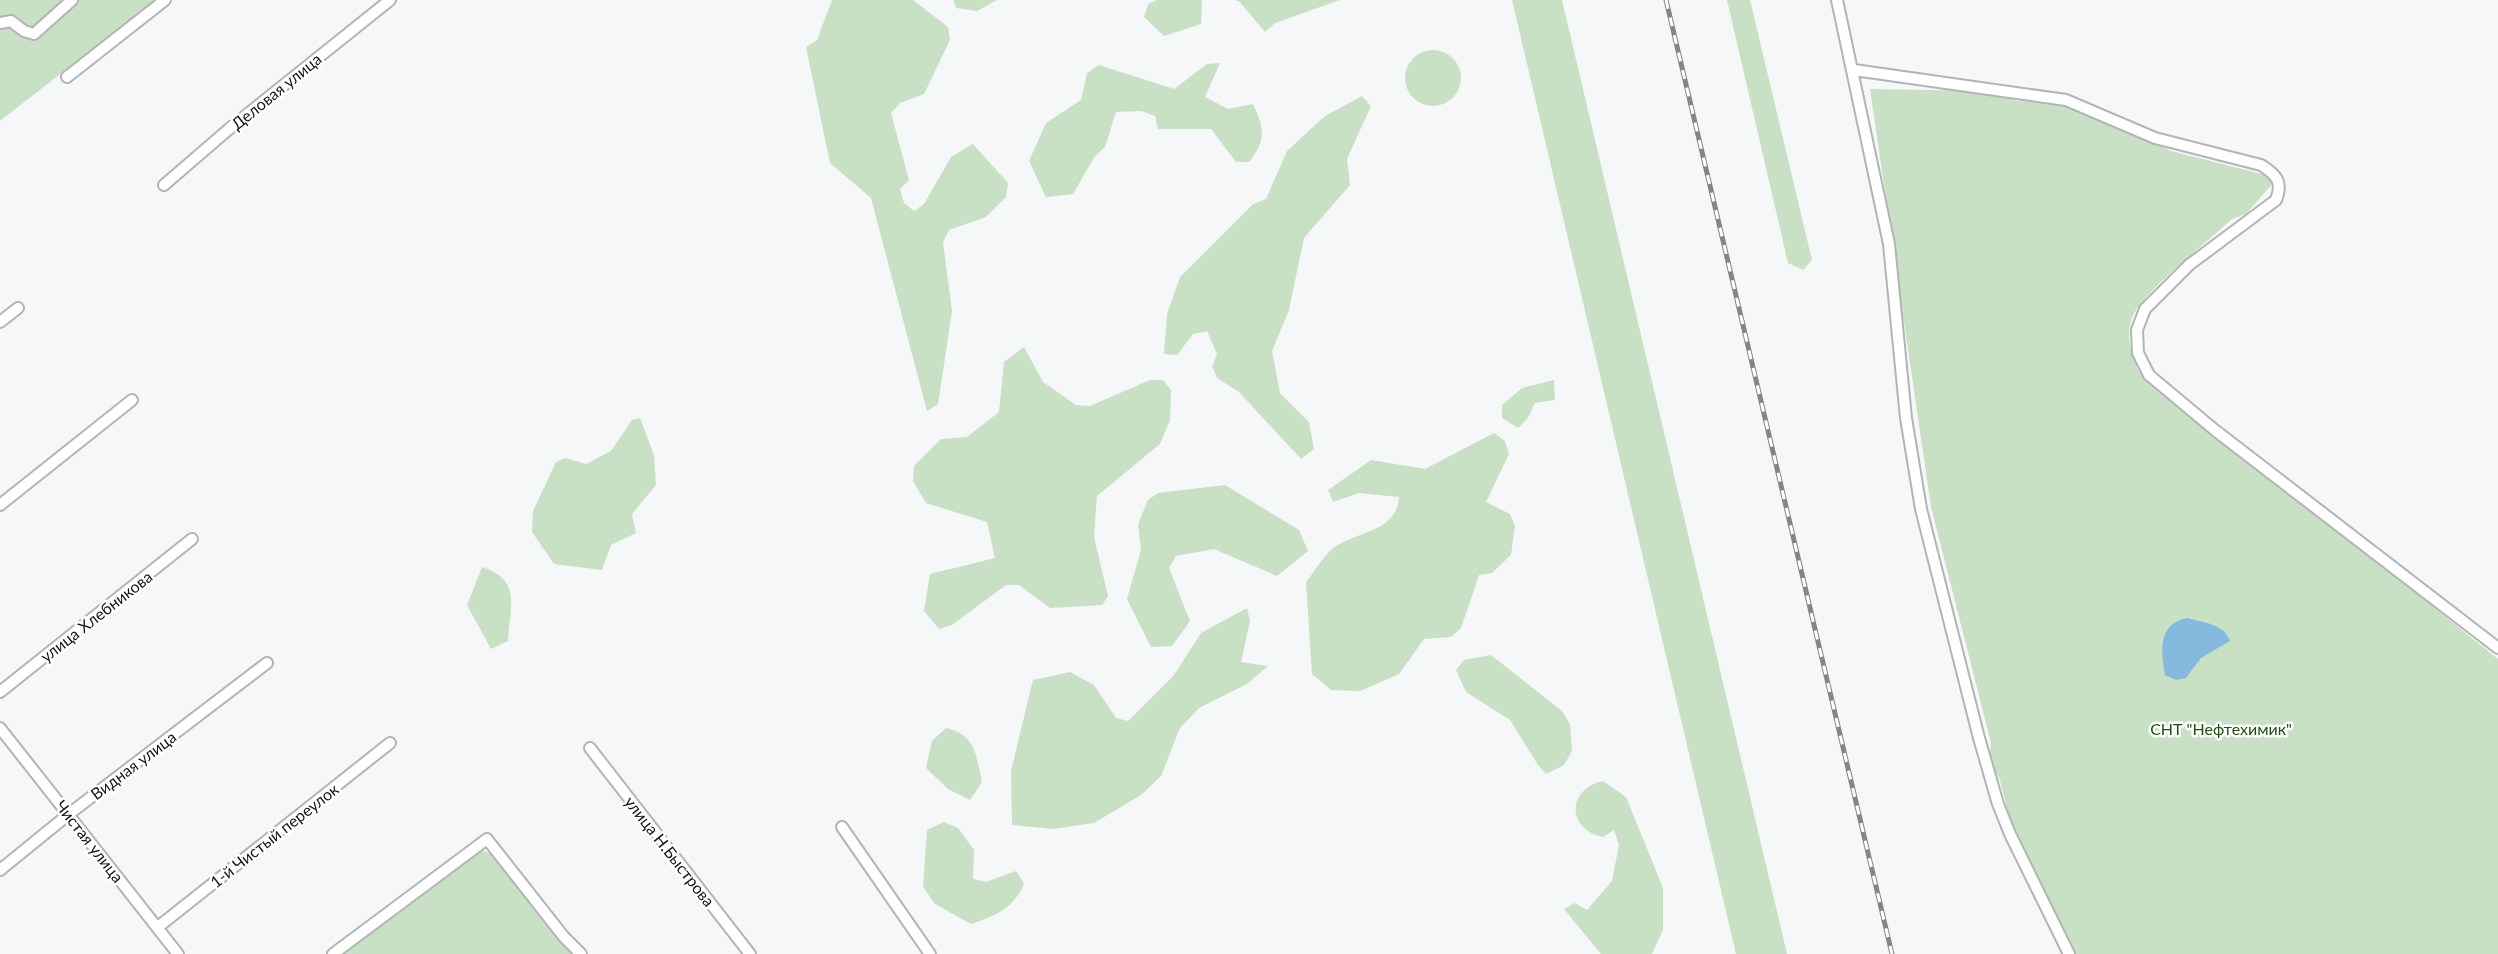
<svg xmlns="http://www.w3.org/2000/svg" width="2498" height="954" font-family="Lato,sans-serif">
  <style>
    .green { fill: #c8e0c3 }
    .water { fill: #85bade }
    .lines { fill: none; stroke-linecap: round; stroke-linejoin: round }
    .street-casing { stroke: #b3b4b6; stroke-width: 14 }
    .street { stroke: #fff; stroke-width: 10 }
    .rail-casing { stroke: #848586; stroke-width: 5 }
    .rail { stroke: #fff; stroke-width: 3; stroke-dasharray: 9; stroke-linecap: butt }
    .labels { text-anchor: middle; dominant-baseline: central; stroke-width: 5; stroke-linejoin: round; paint-order: stroke }
    .street-label { font-size: 16px; fill: #141415; stroke: #fff }
    .park-label { font-size: 16px; fill: #1e4f11; stroke: #fff }
  </style>
  <rect width="100%" height="100%" fill="#f6f7f9"/>
  <path class="green" d="M 0,0 L 155,0 L 0,121 Z
    M 832,0 L 913,0 L 948,27 L 950,40 L 924,94 L 900,103 L 891,113 L 909,180 L 900,189 L 904,203 L 914,211 L 924,204 L 951,157 L 973,144 L 1008,183 L 1006,197 L 986,217 L 949,230 L 943,242 L 952,311 L 938,404 L 927,411 L 871,198 L 830,163 L 806,47 L 817,40 Z
    M 953,0 L 997,0 L 977,11 L 956,8 Z
    M 1157,0 L 1202,0 L 1201,24 L 1164,36 L 1144,17 L 1148,4 Z
    M 1235,0 L 1340,0 L 1275,23 L 1265,32 L 1240,2 Z
    M 1512,0 L 1562,0 L 1787,954 L 1736,954 Z
    M 1727,0 L 1750,0 L 1812,260 L 1803,270 L 1788,263 Z
    M1405 78a28 28 0 1 1 56 0a28 28 0 1 1-56 0Z
    M 1220,63 L 1205,97 L 1228,109 L 1253,104 C 1264,128 1267,139 1249,162 L 1236,162 L 1211,129 L 1158,129 L 1155,116 L 1141,111 L 1116,112 L 1105,147 L 1095,156 L 1073,194 L 1046,197 L 1029,161 L 1046,123 L 1081,100 L 1087,73 L 1099,65 L 1174,89 L 1207,64 Z
    M 1870,89 L 1987,91 L 2017,101 L 2065,103 L 2171,151 L 2266,175 L 2273,183 L 2246,214 L 2232,219 C 2209,241 2138,294 2131,321 C 2126,339 2132,354 2138,370 L 2498,659 L 2498,954 L 2072,954 L 2015,838 L 1999,777 L 1989,764 L 1991,743 L 1931,507 Z
    M 1362,96 L 1371,106 L 1347,159 L 1350,185 L 1304,238 L 1289,310 L 1272,351 L 1280,393 L 1309,422 L 1314,449 L 1301,459 L 1239,392 L 1217,378 L 1212,366 L 1217,354 L 1207,331 L 1193,334 L 1177,355 L 1164,354 L 1167,314 L 1180,277 L 1253,204 L 1266,199 L 1287,151 L 1325,116 Z
    M 1024,347 L 1043,382 L 1076,405 L 1090,406 L 1150,380 L 1163,380 L 1171,390 L 1170,420 L 1160,444 L 1097,496 L 1094,537 L 1108,596 L 1102,605 L 1050,608 L 1019,585 L 1006,585 L 952,625 L 939,629 L 924,611 L 930,574 L 995,558 L 987,522 L 926,503 L 913,481 L 914,466 L 941,439 L 967,437 L 999,412 L 1004,362 Z
    M 1554,380 L 1555,400 L 1535,403 L 1528,418 L 1518,428 L 1502,418 L 1502,405 L 1522,388 Z
    M 640,418 L 654,455 L 656,485 L 632,514 L 636,533 L 611,545 L 602,570 L 554,564 L 532,532 L 533,511 L 556,462 L 565,458 L 586,464 L 611,451 L 632,420 Z
    M 1494,433 L 1505,441 L 1509,454 L 1486,502 L 1510,514 L 1515,526 L 1511,555 L 1492,573 L 1479,575 L 1461,628 L 1451,637 L 1424,639 L 1399,674 L 1360,691 L 1331,690 L 1312,674 L 1306,582 C 1314,572 1321,560 1329,552 C 1351,530 1397,535 1399,497 L 1359,493 L 1333,502 L 1328,490 L 1371,460 L 1425,469 Z
    M 1225,485 L 1299,530 L 1308,551 L 1277,576 L 1214,549 L 1176,556 L 1169,568 L 1190,621 L 1172,646 L 1151,647 L 1127,599 L 1141,550 L 1138,524 L 1148,500 L 1158,493 Z
    M 482,567 C 522,580 510,606 508,641 L 491,649 L 467,605 Z
    M 1247,608 L 1250,621 L 1241,662 L 1268,666 L 1247,684 L 1199,708 L 1180,728 L 1161,776 L 1141,795 L 1094,823 L 1053,829 L 1012,825 L 1011,771 L 1033,680 L 1070,672 L 1094,685 L 1116,718 L 1128,721 L 1174,675 L 1201,633 Z
    M 1491,655 L 1562,711 L 1570,724 L 1572,751 L 1564,765 L 1546,774 L 1538,765 L 1510,720 L 1466,692 L 1456,670 L 1464,660 Z
    M 946,728 C 976,735 976,755 982,782 L 970,800 L 948,789 L 926,768 L 932,741 Z
    M 1603,781 L 1626,797 L 1663,888 L 1663,930 L 1652,954 L 1601,954 L 1564,909 L 1575,903 L 1587,910 L 1612,881 L 1619,845 L 1614,830 L 1603,837 C 1566,829 1567,789 1603,781 Z
    M 944,822 L 958,828 L 974,850 L 973,879 L 986,882 L 1016,871 L 1024,883 C 1015,908 995,916 971,924 L 935,904 L 923,887 L 927,830 Z
    M 481,850 L 492,854 L 571,954 L 341,954 Z"/>
  <path class="water" d="M 2187,618 C 2202,622 2225,624 2230,641 L 2201,658 L 2186,678 L 2176,680 L 2165,675 C 2161,652 2157,624 2187,618 Z"/>
  <g class="lines">
    <g class="street-casing">
      <path id="street" d="M 1837,0 L 1889,244 L 1906,418 L 1921,509 L 1979,738 L 1998,804 L 2010,834 L 2069,954
        M 0,23 L 11,21 L 24,31 L 34,34 L 72,0
        M 1854,70 L 2066,100 L 2155,138 L 2261,165 C 2277,175 2283,182 2276,200 L 2189,265 L 2145,309 L 2137,330 L 2138,353 L 2149,375 L 2216,431 L 2498,648
        M 67,77 L 165,0
        M 164,185 L 229,129 L 390,0
        M 0,322 L 18,308
        M 0,505 L 132,400
        M 0,692 L 192,539
        M 0,728 L 178,954
        M 590,748 L 750,954
        M 842,827 L 930,954
        M 0,870 L 69,814 L 267,663
        M 158,927 L 390,743
        M 333,954 L 487,839 L 564,937 L 581,954"/>
    </g>
    <use href="#street" class="street"/>
    <g class="rail-casing">
      <path id="rail" d="M 1666,0 L 1892,954"/>
    </g>
    <use href="#rail" class="rail"/>
  </g>
  <g class="labels">
    <g class="street-label">
      <text transform="translate(276 91) rotate(-39)">Деловая улица</text>
      <text transform="translate(96 616) rotate(-38)">улица Хлебникова</text>
      <text transform="translate(133 765) rotate(-37)">Видная улица</text>
      <text transform="translate(274 835) rotate(-38)">1-й Чистый переулок</text>
      <text transform="translate(90 841) rotate(52)">Чистая улица</text>
      <text transform="translate(670 851) rotate(52)">улица Н.Быстрова</text>
    </g>
    <g class="park-label">
      <text x="2221" y="728">СНТ "Нефтехимик"</text>
    </g>
  </g>
</svg>
